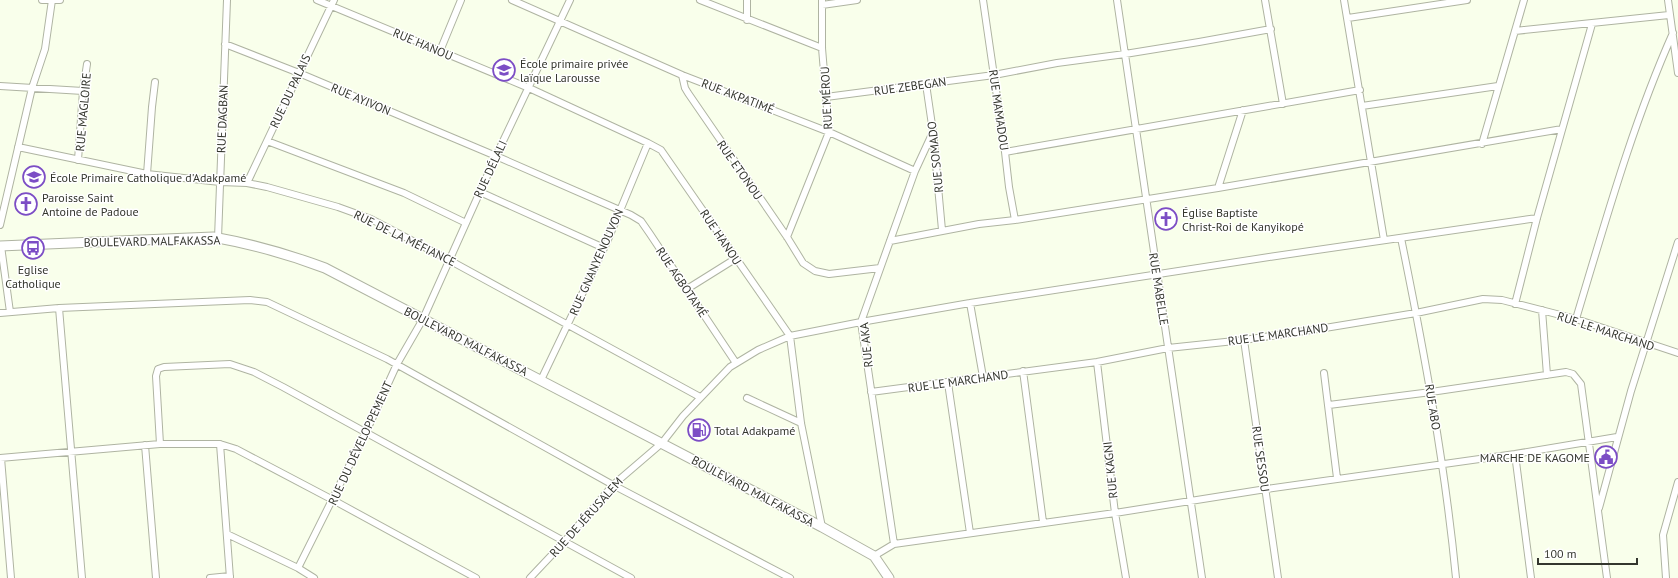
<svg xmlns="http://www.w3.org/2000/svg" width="1678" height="578" font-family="'PT Sans',sans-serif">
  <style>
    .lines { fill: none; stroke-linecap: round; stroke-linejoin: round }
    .street-casing { stroke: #afb4a2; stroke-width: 8 }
    .secondary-casing { stroke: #afb4a2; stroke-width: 11 }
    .street { stroke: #fff; stroke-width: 6 }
    .secondary { stroke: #fff; stroke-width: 9 }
    .labels { text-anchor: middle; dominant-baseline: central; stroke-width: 3; stroke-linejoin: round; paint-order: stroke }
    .street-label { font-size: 12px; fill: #34362e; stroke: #fff }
    .poi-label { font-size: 12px; fill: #34362e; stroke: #fff; text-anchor: start }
  </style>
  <rect width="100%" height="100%" fill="#f9ffeb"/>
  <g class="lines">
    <g class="street-casing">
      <path id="street" d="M 42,0 L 60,0
        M 317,0 L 529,88 L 648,143 L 661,150 L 790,336 L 801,423 L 822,527
        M 512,0 L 682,75 L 829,132 L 915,171
        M 700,0 L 822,48
        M 983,0 L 1005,152 L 1009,187 L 1015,220
        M 1117,0 L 1202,578
        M 1265,0 L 1283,104
        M 1344,0 L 1384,240
        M 1668,0 L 1678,73
        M 822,5 L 857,0
        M 1348,18 L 1467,0
        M 747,20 L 747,0
        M 1515,31 L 1669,15
        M 225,44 L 299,73 L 496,156 L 631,215 L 641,221 L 650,234 L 736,363
        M 440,51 L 461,0
        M 682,75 L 685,88 L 688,93 L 787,237 L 803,263 L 815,271 L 829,274 L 880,268
        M 926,84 L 933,132 L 942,230
        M 0,86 L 83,91
        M 826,97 L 994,75 L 1057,63 L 1125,54 L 1199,42 L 1271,29
        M 1362,106 L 1498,86
        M 267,141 L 404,193 L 466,223
        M 1482,144 L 1524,0
        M 18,147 L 147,174 L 220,182 L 247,183 L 267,187 L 338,207 L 371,219 L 449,260 L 700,397
        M 1005,152 L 1360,90
        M 78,160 L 83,91 L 87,64
        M 147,174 L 152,107 L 155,82
        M 247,183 L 334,0
        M 1218,188 L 1243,110
        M 480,192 L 604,248
        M 0,225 L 32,88 L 45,49 L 52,0
        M 787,237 L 829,132 L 822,48 L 822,0
        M 218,238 L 227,0
        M 1401,238 C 1424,351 1445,464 1456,578
        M 890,241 L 979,224 L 1015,220 L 1218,188 L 1562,129
        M 1,246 L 10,312
        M 687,289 L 735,259
        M 970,303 L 983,377
        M 1515,304 L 1537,218 L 1592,24
        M 59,308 L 82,578
        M 1542,310 L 1547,375
        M 0,313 L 59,308 L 250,300 L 267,302 L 387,359 L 613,485 L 790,578
        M 1576,319 C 1605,223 1632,125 1673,33
        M 1244,340 L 1278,578
        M 1097,362 L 1115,513 L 1126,578
        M 1023,371 L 1043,522
        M 1324,373 L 1337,478
        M 541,380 L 607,242 L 648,143
        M 948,383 L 970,533
        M 871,392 L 1097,362 L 1168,348 L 1244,340 L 1331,327 L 1416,313 L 1483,299 L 1502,300 L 1576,319 L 1678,353
        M 747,398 L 801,423
        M 1329,405 L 1431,392 L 1566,372 L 1573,374 L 1581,384 L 1607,578
        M 160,444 L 156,376 L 158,369 L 164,367 L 230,364 L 254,372 L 283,387 L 631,578
        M 220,444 L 230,578
        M 145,445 L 156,578
        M 1515,454 L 1531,578
        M 0,458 L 160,444 L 220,444 L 236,449 L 333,500 L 476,578
        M 1,458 L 11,578
        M 1599,508 L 1631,391 L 1678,242
        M 227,534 L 298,568 L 314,578
        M 894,544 L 861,322 L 915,171 L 933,132
        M 874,556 L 894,544 L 1115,513 L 1266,489 L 1515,454 L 1617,437
        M 298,568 L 366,432 L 397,364 L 423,319 L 496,156 L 570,0
        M 210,578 L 230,576
        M 530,578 L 564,542 L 613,485 L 662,443 L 683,416 L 730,367 L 758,350 L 790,336 L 861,322 L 970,303 L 1269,257 L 1537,218
        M 1666,578 L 1663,535 L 1678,482"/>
    </g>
    <g class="secondary-casing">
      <path id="secondary" d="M 0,246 L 213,237 C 252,244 288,254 325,268 L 822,527 L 874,556 L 889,578"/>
    </g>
    <use href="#street" class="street"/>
    <use href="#secondary" class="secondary"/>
  </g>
  <defs>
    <g id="school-ring" transform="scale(1.15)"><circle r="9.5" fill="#fff" stroke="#7c4dc5" stroke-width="1.5"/><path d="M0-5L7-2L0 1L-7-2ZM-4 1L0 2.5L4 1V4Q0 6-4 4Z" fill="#7c4dc5"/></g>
    <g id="church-ring" transform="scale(1.15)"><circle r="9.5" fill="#fff" stroke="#7c4dc5" stroke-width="1.5"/><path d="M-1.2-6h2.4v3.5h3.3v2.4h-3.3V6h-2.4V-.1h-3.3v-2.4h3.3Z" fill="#7c4dc5"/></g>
    <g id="bus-ring" transform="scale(1.15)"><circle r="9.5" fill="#fff" stroke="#7c4dc5" stroke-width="1.5"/><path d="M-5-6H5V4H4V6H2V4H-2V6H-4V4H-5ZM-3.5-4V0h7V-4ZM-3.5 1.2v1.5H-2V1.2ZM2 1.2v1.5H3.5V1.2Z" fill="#7c4dc5"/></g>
    <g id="fuel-ring" transform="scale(1.15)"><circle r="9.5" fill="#fff" stroke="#7c4dc5" stroke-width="1.5"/><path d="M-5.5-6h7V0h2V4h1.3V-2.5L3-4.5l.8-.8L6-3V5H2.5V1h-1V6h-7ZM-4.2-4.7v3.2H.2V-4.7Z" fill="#7c4dc5"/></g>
    <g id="civic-ring" transform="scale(1.15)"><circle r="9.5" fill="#fff" stroke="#7c4dc5" stroke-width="1.5"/><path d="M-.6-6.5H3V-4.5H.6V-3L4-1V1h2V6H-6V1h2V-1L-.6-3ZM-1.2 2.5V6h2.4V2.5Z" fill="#7c4dc5"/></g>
  </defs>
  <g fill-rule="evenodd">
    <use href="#school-ring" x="504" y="70"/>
    <use href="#school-ring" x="34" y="177"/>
    <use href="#church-ring" x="26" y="204"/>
    <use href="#church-ring" x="1166" y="219"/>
    <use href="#bus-ring" x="33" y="248"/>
    <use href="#fuel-ring" x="699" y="430"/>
    <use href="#civic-ring" x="1606" y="457"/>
  </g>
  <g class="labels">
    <g class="street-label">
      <text transform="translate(423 44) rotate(23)">RUE HANOU</text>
      <text transform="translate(910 86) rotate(-8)">RUE ZEBEGAN</text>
      <text transform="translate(290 91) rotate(-65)">RUE DU PALAIS</text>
      <text transform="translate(738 96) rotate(21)">RUE AKPATIMÉ</text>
      <text transform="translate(826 98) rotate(-93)">RUE MÉROU</text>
      <text transform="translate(361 99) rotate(23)">RUE AYIVON</text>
      <text transform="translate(999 110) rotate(82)">RUE MAMADOU</text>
      <text transform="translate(83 112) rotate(-85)">RUE MAGLOIRE</text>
      <text transform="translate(222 119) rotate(-88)">RUE DAGBAN</text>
      <text transform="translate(935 157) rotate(-96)">RUE SOMADO</text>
      <text transform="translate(490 169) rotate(-65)">RUE DÉLALI</text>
      <text transform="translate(740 170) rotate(55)">RUE ETONOU</text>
      <text transform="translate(721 237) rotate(56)">RUE HANOU</text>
      <text transform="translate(405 238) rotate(26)">RUE DE LA MÉFIANCE</text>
      <text transform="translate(152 241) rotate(-1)">BOULEVARD MALFAKASSA</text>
      <text transform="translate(596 262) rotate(-66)">RUE GNANYENOUVON</text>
      <text transform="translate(682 282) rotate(56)">RUE AGBOTAMÉ</text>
      <text transform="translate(1159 289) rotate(81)">RUE MABELLE</text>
      <text transform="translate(1606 331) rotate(18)">RUE LE MARCHAND</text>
      <text transform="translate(1278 334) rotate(-8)">RUE LE MARCHAND</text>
      <text transform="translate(466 341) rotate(27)">BOULEVARD MALFAKASSA</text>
      <text transform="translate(866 345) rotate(-96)">RUE AKA</text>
      <text transform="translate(958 381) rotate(-8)">RUE LE MARCHAND</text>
      <text transform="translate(1433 407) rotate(81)">RUE ABO</text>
      <text transform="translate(360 443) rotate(-65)">RUE DU DÉVELOPPEMENT</text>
      <text transform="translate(1261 459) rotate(82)">RUE SESSOU</text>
      <text transform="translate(1110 470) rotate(-96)">RUE KAGNI</text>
      <text transform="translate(753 491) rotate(28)">BOULEVARD MALFAKASSA</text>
      <text transform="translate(586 517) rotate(-48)">RUE DE JÉRUSALEM</text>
    </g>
    <g class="poi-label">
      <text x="520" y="63">École primaire privée<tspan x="520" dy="14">laïque Larousse</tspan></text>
      <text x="50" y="177">École Primaire Catholique d'Adakpamé</text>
      <text x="42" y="197">Paroisse Saint<tspan x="42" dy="14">Antoine de Padoue</tspan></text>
      <text x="1182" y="212">Église Baptiste<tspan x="1182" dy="14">Christ-Roi de Kanyikopé</tspan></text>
      <text x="33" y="269" text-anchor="middle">Eglise<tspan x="33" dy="14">Catholique</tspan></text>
      <text x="714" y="430">Total Adakpamé</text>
      <text x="1590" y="457" text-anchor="end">MARCHE DE KAGOME</text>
    </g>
  </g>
  <path d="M1538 558v6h99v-6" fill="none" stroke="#34362e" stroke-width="2"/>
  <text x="1544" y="558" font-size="12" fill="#34362e" stroke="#ffffff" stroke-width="3" paint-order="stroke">100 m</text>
</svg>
